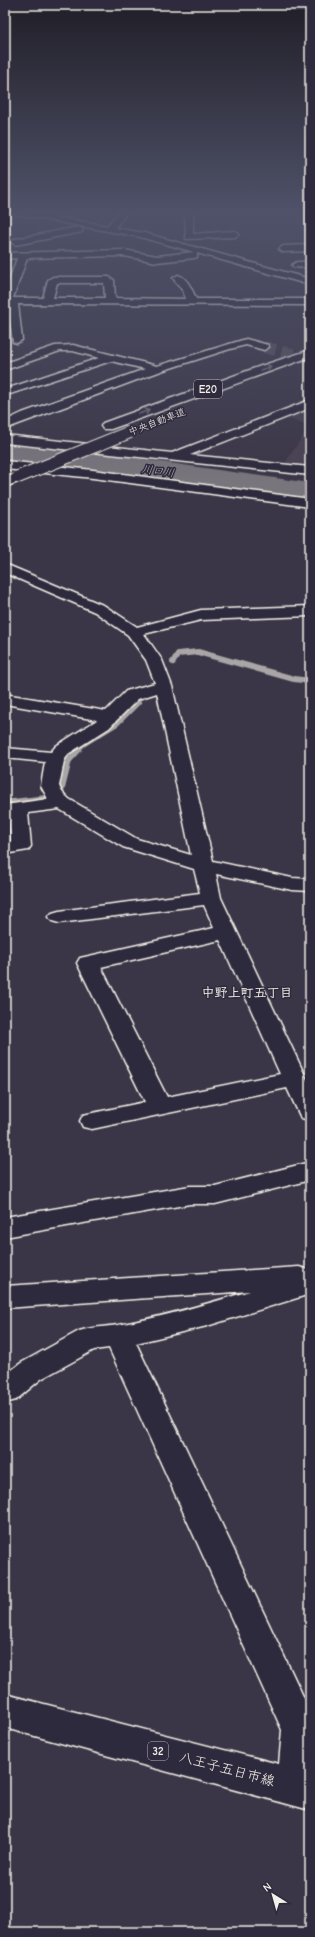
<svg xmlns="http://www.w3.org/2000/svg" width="315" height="1937" font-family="'Comic Neue','Klee One',sans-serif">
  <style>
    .built { fill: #484352 }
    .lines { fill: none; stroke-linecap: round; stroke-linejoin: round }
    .stream-far1 { stroke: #aaa6a7; stroke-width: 6 }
    .stream { stroke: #aaa6a7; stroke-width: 8 }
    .river { fill: #78747b; fill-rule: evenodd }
    .minor-tunnel { stroke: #57525f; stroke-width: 12; stroke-dasharray: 12 6; stroke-linecap: butt }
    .minor-casing { stroke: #f4f1e8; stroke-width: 3 }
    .major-casing { stroke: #f4f1e8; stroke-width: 3 }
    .highway-casing { stroke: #f4f1e8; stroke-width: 3 }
    .minor { fill: #2f2a3d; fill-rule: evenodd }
    .major { fill: #2f2a3d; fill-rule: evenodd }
    .highway { fill: #2f2a3d; fill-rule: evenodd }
    .highway-bridge-casing { stroke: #f4f1e8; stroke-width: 14; stroke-linecap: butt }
    .highway-bridge { stroke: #2f2a3d; stroke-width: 12 }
    .oneway { stroke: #747079 }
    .labels { text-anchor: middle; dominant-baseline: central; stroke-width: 3; stroke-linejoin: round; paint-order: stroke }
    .far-street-label { font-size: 10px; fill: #f4f1e8; stroke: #2f2a3d }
    .shield { fill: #2f2a3d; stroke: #b9b5b5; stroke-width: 1 }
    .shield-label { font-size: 11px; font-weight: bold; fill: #f4f1e8 }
    .far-water-label { font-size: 11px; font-style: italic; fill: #b6b2b2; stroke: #2f2a3d }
    .neighbourhood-label { font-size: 13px; font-weight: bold; fill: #f4f1e8; stroke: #2f2a3d }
    .near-street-label { font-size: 14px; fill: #f4f1e8; stroke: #2f2a3d }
  </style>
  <rect width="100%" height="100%" fill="#3b3647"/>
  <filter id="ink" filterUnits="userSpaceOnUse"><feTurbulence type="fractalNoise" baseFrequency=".025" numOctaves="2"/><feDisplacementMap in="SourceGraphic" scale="8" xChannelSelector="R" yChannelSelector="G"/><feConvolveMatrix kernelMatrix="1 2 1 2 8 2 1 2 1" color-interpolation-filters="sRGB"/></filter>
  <g filter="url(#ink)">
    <path class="built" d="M 310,410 L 310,425 L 287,419 Z
      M 310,426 L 310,468 L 284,464 Z"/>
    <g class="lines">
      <path class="stream-far1" d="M 173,662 L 178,654 L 198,652 L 294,679 L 310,681
        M 77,750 L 83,744 L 117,723 L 138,702"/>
      <path class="stream" d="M 60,792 L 68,760 L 78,749
        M 5,804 L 47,799"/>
      <path class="river" d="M 5,444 L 120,456 L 310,483 L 310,503 L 120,474 L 5,462 Z"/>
      <path class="minor-tunnel" d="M 264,347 L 310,359"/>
      <g class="minor-casing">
        <path id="minor" d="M 6,211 L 24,211 L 107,226 L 120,211 L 128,211 L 115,228 L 144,233 L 310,279 L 310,285 L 197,253 L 197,257 L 194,258 L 157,262 L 124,256 L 27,258 L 13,298 L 43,298 L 48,280 L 53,277 L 109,277 L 114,280 L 115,298 L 186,299 L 183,291 L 173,278 L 178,275 C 187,277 193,291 196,299 L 310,299 L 310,305 L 18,304 L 22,340 L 17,343 L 13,342 L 8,304 L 5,304 L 5,293 L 17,258 L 5,259 L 5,253 L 124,250 L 157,256 L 194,252 L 140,237 L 10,213 ZM 57,283 L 104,283 L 105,298 L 53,298 Z
          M 185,211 L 193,211 L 193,234 L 235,231 L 239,234 L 235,237 L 186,239 Z
          M 79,227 L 83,230 L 82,232 L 15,245 L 11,242 L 15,239 Z
          M 310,245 L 310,251 L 283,252 L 279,249 L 283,246 Z
          M 297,262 L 310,262 L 310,268 L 294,267 L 292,265 Z
          M 246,339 L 268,345 L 269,347 L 264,350 L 246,345 L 230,349 L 161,371 L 5,429 L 5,421 L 22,413 L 145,369 L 111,361 L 10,394 L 6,393 L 6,389 L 99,358 L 73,351 L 60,351 L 5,370 L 5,363 L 55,346 L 73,345 L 157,366 Z
          M 310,400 L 310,408 L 190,455 L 310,467 L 310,475 L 5,443 L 5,435 L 172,453 Z
          M 5,461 L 93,470 L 310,499 L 310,507 L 93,478 L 5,469 Z
          M 5,564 L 105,606 L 137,627 L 201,610 L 310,606 L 310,616 L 201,620 L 144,634 L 162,660 L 172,686 L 213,861 L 292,878 L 310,879 L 310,891 L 292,890 L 216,874 L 221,898 L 310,1086 L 310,1120 L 301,1118 L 287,1088 L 92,1129 L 83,1127 L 80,1121 L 83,1115 L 145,1102 L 77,963 L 80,958 L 214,928 L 204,905 L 59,923 L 52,921 L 48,917 L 52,913 L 59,911 L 200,893 L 194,869 L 123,847 L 59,809 L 28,813 L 31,846 L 28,850 L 5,854 L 5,842 L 11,841 L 9,816 L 5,817 L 5,805 L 48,799 L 41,786 L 45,762 L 5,758 L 5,748 L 51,752 L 56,746 L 97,720 L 5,704 L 5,694 L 106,711 L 126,691 L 155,683 L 146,660 L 128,635 L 95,612 L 5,573 ZM 157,693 L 191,855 L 137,839 L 69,799 L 62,792 L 59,786 L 64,761 L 68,754 L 109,728 L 138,699 ZM 220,940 L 280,1074 L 167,1097 L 101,967 Z
          M 310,1162 L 310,1180 L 215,1204 L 190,1204 L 5,1237 L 5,1217 L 190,1186 L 215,1186 Z
          M 299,1267 L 309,1270 L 310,1272 L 310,1294 L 207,1326 L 136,1343 L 310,1711 L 310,1795 L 308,1800 L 295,1805 L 282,1800 L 277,1787 L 282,1730 L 109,1348 L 94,1350 L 41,1379 L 16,1400 L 5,1403 L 5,1375 L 21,1363 L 79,1331 C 92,1327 105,1327 118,1325 C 163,1317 207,1304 250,1291 L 5,1308 L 5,1286 Z"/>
      </g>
      <g class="major-casing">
        <path id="major" d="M 5,1694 L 310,1772 L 310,1810 L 5,1728 Z"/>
      </g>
      <g class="highway-casing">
        <path id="highway" d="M 310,350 L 310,357 L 111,429 L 103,429 L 101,426 L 103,423 L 261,366 Z
          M 18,473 L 23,474 L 25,477 L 23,480 L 5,487 L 5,478 Z"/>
      </g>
      <use href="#minor" class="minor"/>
      <use href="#major" class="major"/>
      <use href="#highway" class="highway"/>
      <g class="highway-bridge-casing">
        <path id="highway-bridge" d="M 18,477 L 130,432"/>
      </g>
      <use href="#highway-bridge" class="highway-bridge"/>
    </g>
    <defs><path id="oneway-shaft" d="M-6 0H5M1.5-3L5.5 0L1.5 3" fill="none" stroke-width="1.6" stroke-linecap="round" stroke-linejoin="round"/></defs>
    <g class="oneway">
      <use href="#oneway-shaft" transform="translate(266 368) rotate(-19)"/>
      <use href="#oneway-shaft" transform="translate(144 412) rotate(-21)"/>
    </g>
  </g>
  <linearGradient id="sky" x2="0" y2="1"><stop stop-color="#201e27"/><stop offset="0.44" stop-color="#4f5269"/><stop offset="1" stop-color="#4f5269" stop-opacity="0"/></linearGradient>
  <rect width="315" height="482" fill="url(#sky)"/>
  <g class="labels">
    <g class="far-street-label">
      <text transform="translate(157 422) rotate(-21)">中央自動車道</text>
    </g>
    <g class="shield">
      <rect x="194" y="380" width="28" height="18" rx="3"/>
      <rect x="148" y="1742" width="20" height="18" rx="3"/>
    </g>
    <g class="shield-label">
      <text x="208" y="389">E20</text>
      <text x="158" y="1751">32</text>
    </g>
    <g class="far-water-label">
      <text transform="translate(158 471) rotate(8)">川口川</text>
    </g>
    <g class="neighbourhood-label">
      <text x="247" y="992">中野上町五丁目</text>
    </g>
    <g class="near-street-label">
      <text transform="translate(227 1769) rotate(15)">八王子五日市線</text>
    </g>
  </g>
  <rect width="315" height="1937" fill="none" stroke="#2f2a3d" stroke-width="20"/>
  <rect x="10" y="10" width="295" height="1917" fill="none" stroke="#f4f1e8" stroke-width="1.5" filter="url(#ink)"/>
  <g transform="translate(273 1895) rotate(323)" stroke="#2f2a3d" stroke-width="3" paint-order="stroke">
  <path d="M0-3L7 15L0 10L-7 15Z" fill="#f4f1e8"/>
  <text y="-6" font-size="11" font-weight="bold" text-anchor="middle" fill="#f4f1e8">N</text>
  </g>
</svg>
